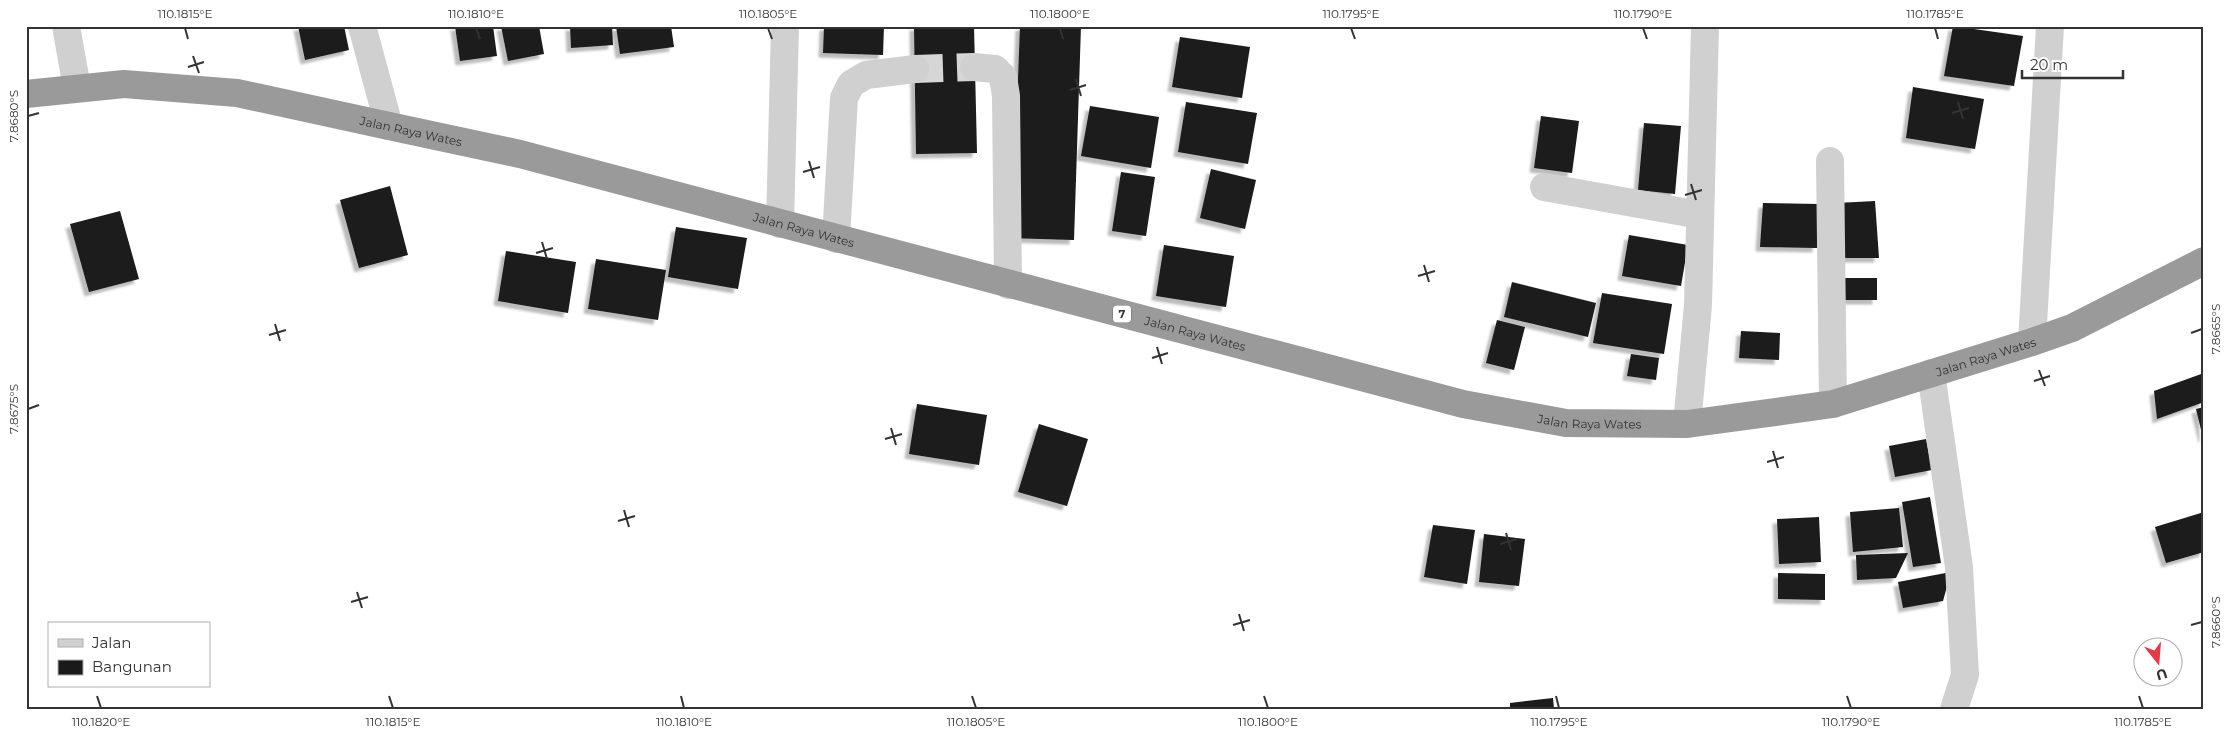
<svg xmlns="http://www.w3.org/2000/svg" width="2230" height="735" font-family="Montserrat,sans-serif">
  <style>
    .building { fill: #1a1a1a; filter: url(#shadow) }
    .lines { fill: none; stroke-linecap: round; stroke-linejoin: round }
    .minor-tunnel { stroke: #d6d6d6; stroke-width: 28; stroke-dasharray: 28 14; stroke-linecap: butt }
    .minor { stroke: #d0d0d0; stroke-width: 28 }
    .highway { stroke: #9a9a9a; stroke-width: 28 }
    .ticks { fill: none; stroke: #333; stroke-width: 2 }
    .labels { text-anchor: middle; dominant-baseline: central; stroke-width: 5; stroke-linejoin: round; paint-order: stroke }
    .shield { fill: #fff; stroke: #707070; stroke-width: 1 }
    .shield-label { font-size: 11px; font-weight: bold; fill: #333 }
    .street-label { font-size: 12px; fill: #333; stroke: #fff }
    .neatline { fill: none; stroke: #333; stroke-width: 2 }
    .ticks-label { font-size: 12px; text-anchor: middle; fill: #333 }
  </style>
  <defs>
    <filter id="shadow"><feDropShadow dx="-4.5" dy="4.5" stdDeviation="1" flood-color="#0004"/></filter>
  </defs>
  <rect width="100%" height="100%" fill="#fff"/>
  <path class="building" d="M 298,26 L 344,26 L 349,50 L 305,60 Z
    M 455,26 L 493,26 L 497,56 L 460,61 Z
    M 501,26 L 539,26 L 544,54 L 508,61 Z
    M 570,26 L 612,26 L 613,45 L 571,48 Z
    M 616,26 L 671,26 L 674,47 L 620,54 Z
    M 824,26 L 884,26 L 883,55 L 823,53 Z
    M 914,26 L 974,26 L 977,153 L 916,154 Z
    M 1020,26 L 1081,26 L 1074,240 L 1012,238 Z
    M 1953,26 L 2023,36 L 2014,86 L 1944,76 Z
    M 1180,37 L 1250,47 L 1242,98 L 1172,87 Z
    M 1913,87 L 1984,99 L 1975,149 L 1906,138 Z
    M 1186,102 L 1257,113 L 1248,164 L 1178,152 Z
    M 1090,106 L 1159,117 L 1151,168 L 1081,156 Z
    M 1541,116 L 1579,121 L 1572,173 L 1534,168 Z
    M 1644,123 L 1681,126 L 1675,194 L 1638,190 Z
    M 1211,169 L 1256,180 L 1245,229 L 1200,218 Z
    M 1121,172 L 1155,177 L 1146,236 L 1112,231 Z
    M 390,186 L 408,255 L 359,268 L 340,200 Z
    M 1875,201 L 1879,258 L 1840,258 L 1837,203 Z
    M 1763,203 L 1818,204 L 1817,248 L 1760,247 Z
    M 120,211 L 139,279 L 89,292 L 70,224 Z
    M 676,227 L 747,238 L 738,289 L 668,277 Z
    M 1629,235 L 1688,245 L 1681,286 L 1622,276 Z
    M 1164,245 L 1234,256 L 1226,307 L 1156,296 Z
    M 506,251 L 576,262 L 568,313 L 498,301 Z
    M 596,259 L 666,270 L 658,320 L 588,309 Z
    M 1843,278 L 1877,278 L 1877,300 L 1843,300 Z
    M 1512,282 L 1596,303 L 1588,337 L 1504,317 Z
    M 1602,293 L 1672,304 L 1664,354 L 1593,343 Z
    M 1497,320 L 1525,327 L 1514,370 L 1486,363 Z
    M 1741,331 L 1780,333 L 1779,360 L 1739,358 Z
    M 1631,354 L 1659,358 L 1656,380 L 1627,376 Z
    M 2204,373 L 2204,402 L 2157,419 L 2154,391 Z
    M 917,404 L 987,415 L 979,465 L 909,454 Z
    M 2204,407 L 2204,438 L 2203,438 L 2196,409 Z
    M 1039,424 L 1088,439 L 1067,506 L 1018,492 Z
    M 1926,439 L 1932,470 L 1895,477 L 1889,446 Z
    M 1930,497 L 1941,563 L 1913,567 L 1902,502 Z
    M 1899,508 L 1903,547 L 1853,552 L 1850,512 Z
    M 2204,512 L 2204,552 L 2166,563 L 2155,527 Z
    M 1819,517 L 1821,562 L 1779,564 L 1777,519 Z
    M 1433,525 L 1475,530 L 1467,584 L 1424,577 Z
    M 1484,534 L 1525,539 L 1519,586 L 1479,582 Z
    M 1908,553 L 1896,578 L 1857,580 L 1856,555 Z
    M 1951,572 L 1943,601 L 1903,608 L 1898,582 Z
    M 1778,573 L 1825,574 L 1825,600 L 1778,599 Z
    M 1553,698 L 1554,709 L 1510,709 L 1510,703 Z"/>
  <g class="lines">
    <path class="minor-tunnel" d="M 915,69 L 974,67"/>
    <path class="minor" d="M 66,26 L 77,88
      M 362,26 L 389,126
      M 974,67 L 995,69 L 1003,77 L 1006,96 L 1008,285
      M 1830,161 L 1833,404
      M 1544,187 L 1700,215
      M 780,224 L 785,26
      M 836,239 L 844,98 L 851,84 L 866,75 L 915,69
      M 2032,342 L 2050,26
      M 1931,373 L 1959,567 L 1965,675 L 1954,709
      M 1687,424 L 1698,305 L 1705,26"/>
    <path class="highway" id="s1" d="M 26,94 L 124,84 L 237,93 L 389,126 L 520,154 L 1463,404 L 1566,423 L 1687,424 L 1833,404 L 2032,342 L 2072,328 L 2204,261"/>
  </g>
  <path class="ticks" d="M 185,28 L 188,39M 476,28 L 480,39M 768,28 L 772,39M 1060,28 L 1063,39M 1351,28 L 1355,39M 1643,28 L 1647,39M 1935,28 L 1938,39M 193,56 L 199,73M 188,67 L 204,62M 1076,79 L 1081,96M 1070,90 L 1086,85M 1958,102 L 1963,119M 1952,113 L 1969,108M 28,116 L 39,113M 809,161 L 814,178M 803,172 L 820,167M 1691,184 L 1696,200M 1685,195 L 1702,190M 542,242 L 547,259M 536,253 L 553,248M 1424,265 L 1429,282M 1418,276 L 1435,271M 275,324 L 280,341M 2191,333 L 2202,329M 269,335 L 286,330M 1157,347 L 1162,364M 1152,358 L 1168,353M 2039,370 L 2045,386M 2034,381 L 2050,376M 28,409 L 39,405M 891,428 L 896,445M 885,439 L 902,434M 1773,451 L 1778,468M 1767,462 L 1784,457M 624,510 L 629,527M 618,521 L 635,516M 1506,533 L 1511,550M 1500,544 L 1517,539M 357,592 L 362,608M 351,602 L 368,597M 1239,614 L 1244,631M 1233,625 L 1250,620M 2191,625 L 2202,622M 97,696 L 101,708M 389,696 L 393,708M 681,696 L 684,708M 972,696 L 976,708M 1264,696 L 1268,708M 1556,696 L 1559,708M 1847,696 L 1851,708M 2139,696 L 2143,708"/>
  <g class="labels">
    <rect class="shield" x="1113" y="305.5" width="18" height="17" rx="4"/>
    <g class="shield-label">
      <text x="1122" y="314">7</text>
    </g>
    <g class="street-label">
      <text stroke="none"><textPath href="#s1" startOffset="390">Jalan Raya Wates</textPath></text>
      <text stroke="none"><textPath href="#s1" startOffset="795">Jalan Raya Wates</textPath></text>
      <text stroke="none"><textPath href="#s1" startOffset="1200">Jalan Raya Wates</textPath></text>
      <text stroke="none"><textPath href="#s1" startOffset="2010">Jalan Raya Wates</textPath></text>
      <text stroke="none"><textPath href="#s1" startOffset="1605">Jalan Raya Wates</textPath></text>
    </g>
  </g>
  <rect width="2230" height="735" fill="none" stroke="#ffffff" stroke-width="55"/>
  <rect x="48" y="622" width="162" height="65" fill="#ffffff" stroke="#adadad"/>
  <rect x="58" y="639" width="25" height="8" fill="#d0d0d0" stroke="#adadad"/>
  <text x="92" y="648" font-size="15" fill="#333333">Jalan</text>
  <rect x="58" y="660" width="25" height="15" fill="#1a1a1a" stroke="#adadad"/>
  <text x="92" y="672" font-size="15" fill="#333333">Bangunan</text>
  <g transform="translate(2158 662) rotate(163)"><circle r="24" fill="#ffffff" stroke="#adadad"/>
  <path d="M0-4L9 19L0 12L-9 19Z" fill="#e63946"/>
  <text y="-8" font-size="14" font-weight="bold" text-anchor="middle" fill="#333333">U</text>
  </g>
  <path d="M2022 70v8h101v-8" fill="none" stroke="#333333" stroke-width="2.5"/>
  <text x="2030" y="70" font-size="15" fill="#333333" stroke="#ffffff" stroke-width="4" paint-order="stroke">20 m</text>
  <rect x="28" y="28" width="2174" height="680" class="neatline"/>
  <g class="ticks-label">
    <text x="185" y="18">110.1815°E</text>
    <text x="476" y="18">110.1810°E</text>
    <text x="768" y="18">110.1805°E</text>
    <text x="1060" y="18">110.1800°E</text>
    <text x="1351" y="18">110.1795°E</text>
    <text x="1643" y="18">110.1790°E</text>
    <text x="1935" y="18">110.1785°E</text>
    <text transform="translate(14 116) rotate(-90)" y="4">7.8680°S</text>
    <text transform="translate(2216 329) rotate(-90)" y="4">7.8665°S</text>
    <text transform="translate(14 409) rotate(-90)" y="4">7.8675°S</text>
    <text transform="translate(2216 622) rotate(-90)" y="4">7.8660°S</text>
    <text x="101" y="726">110.1820°E</text>
    <text x="393" y="726">110.1815°E</text>
    <text x="684" y="726">110.1810°E</text>
    <text x="976" y="726">110.1805°E</text>
    <text x="1268" y="726">110.1800°E</text>
    <text x="1559" y="726">110.1795°E</text>
    <text x="1851" y="726">110.1790°E</text>
    <text x="2143" y="726">110.1785°E</text>
  </g>
</svg>
